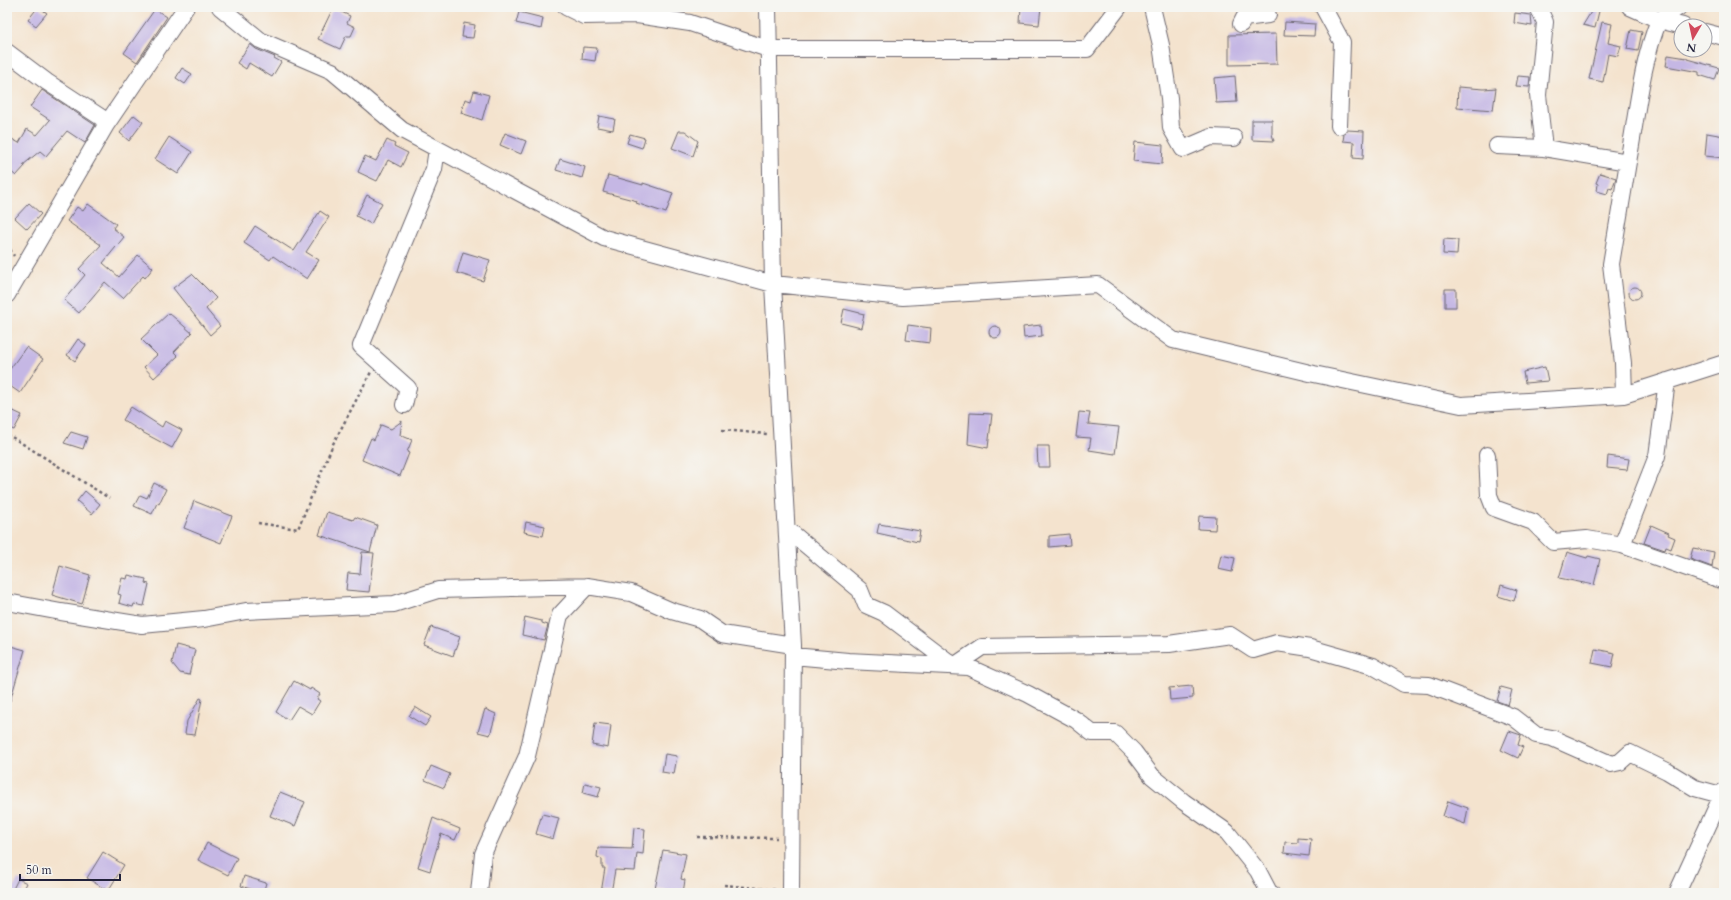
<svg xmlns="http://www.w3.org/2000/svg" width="1731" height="900" font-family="Cardo,serif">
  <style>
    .building { fill: #c5b7e4 }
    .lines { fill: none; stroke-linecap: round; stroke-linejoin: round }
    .minor-casing { stroke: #6c666e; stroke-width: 18 }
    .path { stroke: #6c666e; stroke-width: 2.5; stroke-dasharray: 3 3; stroke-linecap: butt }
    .minor { stroke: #fff; stroke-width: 16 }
  </style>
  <rect width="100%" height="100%" fill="#f6f6f2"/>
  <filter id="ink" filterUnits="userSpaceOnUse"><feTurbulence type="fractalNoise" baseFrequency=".025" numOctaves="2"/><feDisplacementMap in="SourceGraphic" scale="8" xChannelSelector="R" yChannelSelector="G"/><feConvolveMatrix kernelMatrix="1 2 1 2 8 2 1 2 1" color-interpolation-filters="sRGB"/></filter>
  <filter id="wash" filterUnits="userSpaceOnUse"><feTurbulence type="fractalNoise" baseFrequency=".012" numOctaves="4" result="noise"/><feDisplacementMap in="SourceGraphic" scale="16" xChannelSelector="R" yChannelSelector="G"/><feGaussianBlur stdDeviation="0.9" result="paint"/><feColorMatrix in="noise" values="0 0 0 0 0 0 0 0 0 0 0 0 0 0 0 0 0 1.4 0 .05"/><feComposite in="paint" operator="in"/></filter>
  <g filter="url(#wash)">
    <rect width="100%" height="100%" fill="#f4e3ce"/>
    <g id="blocks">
      <path class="building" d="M 38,7 L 47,13 L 36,26 L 28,20 Z
        M 1021,7 L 1041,7 L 1039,25 L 1020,23 Z
        M 1594,7 L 1600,7 L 1595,28 L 1583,25 Z
        M 333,8 L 350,16 L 347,23 L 355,27 L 351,36 L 346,36 L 340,49 L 318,39 Z
        M 155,9 L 167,17 L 137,62 L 124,53 Z
        M 519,12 L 543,18 L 541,29 L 516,23 Z
        M 1515,13 L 1531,15 L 1532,26 L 1514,23 Z
        M 1285,22 L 1315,24 L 1314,36 L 1284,35 Z
        M 1602,22 L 1612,24 L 1608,43 L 1621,46 L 1618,56 L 1608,54 L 1603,82 L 1589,79 Z
        M 464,23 L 475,25 L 473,38 L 462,37 Z
        M 1631,30 L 1642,32 L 1638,51 L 1627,49 Z
        M 1276,34 L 1277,64 L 1229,65 L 1229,35 Z
        M 250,44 L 256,49 L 275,57 L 274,58 L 281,62 L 272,77 L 249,63 L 246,69 L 237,63 Z
        M 583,47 L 597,48 L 595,61 L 582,59 Z
        M 1668,55 L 1687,58 L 1687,59 L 1719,68 L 1715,80 L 1699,75 L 1699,72 L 1666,66 Z
        M 182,68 L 192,74 L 185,84 L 176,78 Z
        M 1235,76 L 1237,102 L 1216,103 L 1214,78 Z
        M 1518,76 L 1530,77 L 1529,87 L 1516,86 Z
        M 1458,87 L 1484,89 L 1496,88 L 1493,110 L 1457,107 Z
        M 42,90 L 95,125 L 85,143 L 67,131 L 46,156 L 40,151 L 23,165 L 25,166 L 16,176 L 7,168 L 7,146 L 12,139 L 19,143 L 27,129 L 37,135 L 50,120 L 30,107 Z
        M 474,91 L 489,95 L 482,120 L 461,113 L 465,99 L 471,101 Z
        M 134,115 L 143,122 L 129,141 L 120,133 Z
        M 599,116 L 615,119 L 613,130 L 597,127 Z
        M 1252,120 L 1272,120 L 1272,134 L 1274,141 L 1252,140 Z
        M 1347,130 L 1364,131 L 1363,159 L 1353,158 L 1354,142 L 1343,141 L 1344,134 Z
        M 679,131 L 685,131 L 698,141 L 693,156 L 672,148 Z
        M 505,133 L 526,141 L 521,154 L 500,145 Z
        M 1707,133 L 1724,136 L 1724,158 L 1705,156 Z
        M 630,134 L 645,138 L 642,148 L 627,143 Z
        M 169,137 L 192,152 L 178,174 L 155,159 Z
        M 387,140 L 395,144 L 394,146 L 408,153 L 401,167 L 388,160 L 377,181 L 358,172 L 365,156 L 376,161 Z
        M 1135,142 L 1163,145 L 1162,164 L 1133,161 Z
        M 560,159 L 585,167 L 582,178 L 556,170 Z
        M 1600,173 L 1616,178 L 1612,189 L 1609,188 L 1607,194 L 1597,191 L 1598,184 L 1596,183 Z
        M 608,175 L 643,185 L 643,183 L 673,193 L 666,213 L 636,203 L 637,201 L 603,192 Z
        M 367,195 L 382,203 L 371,224 L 356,216 Z
        M 29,203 L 41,214 L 27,229 L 15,218 Z
        M 88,204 L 116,224 L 113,228 L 124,237 L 103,263 L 119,277 L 138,255 L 153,268 L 145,278 L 143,276 L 123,298 L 105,282 L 79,313 L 64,300 L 85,275 L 79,269 L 101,245 L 67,221 L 77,207 L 83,211 Z
        M 320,211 L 329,217 L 306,252 L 319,260 L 307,279 L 273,256 L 270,260 L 244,243 L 255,226 L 294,251 Z
        M 1444,239 L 1458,240 L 1457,255 L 1443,254 Z
        M 463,252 L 490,260 L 483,281 L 457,273 Z
        M 192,274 L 216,298 L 206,309 L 220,326 L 210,335 L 173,288 Z
        M1629 293a6 6 0 1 1 12 0a6 6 0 1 1-12 0Z
        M 1445,289 L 1456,289 L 1456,307 L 1445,307 Z
        M 844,309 L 864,314 L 861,328 L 841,323 Z
        M 169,313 L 192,333 L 174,352 L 178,356 L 154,378 L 144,367 L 157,355 L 141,339 Z
        M 908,325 L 931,328 L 930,343 L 906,340 Z
        M 1041,325 L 1042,336 L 1024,338 L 1023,327 Z
        M989 332a6 6 0 1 1 12 0a6 6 0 1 1-12 0Z
        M 78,339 L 86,345 L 75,361 L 67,355 Z
        M 26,347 L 43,359 L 20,393 L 7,384 L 7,373 Z
        M 1545,367 L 1548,381 L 1525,383 L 1523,372 Z
        M 131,407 L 162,427 L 165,421 L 182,430 L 172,448 L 142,432 L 123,420 Z
        M 7,408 L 22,415 L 14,430 L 7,427 Z
        M 1079,412 L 1090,413 L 1088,424 L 1119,427 L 1115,454 L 1089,450 L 1091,438 L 1076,437 Z
        M 970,413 L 992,414 L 988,448 L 968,444 Z
        M 402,421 L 400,435 L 412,440 L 407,452 L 409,453 L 400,476 L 362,460 L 371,438 L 374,440 L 381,425 L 391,429 Z
        M 71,432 L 87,437 L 83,449 L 64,443 Z
        M 1037,446 L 1049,446 L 1050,467 L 1038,467 Z
        M 1608,456 L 1629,459 L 1627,470 L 1607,468 Z
        M 154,483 L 166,489 L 159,504 L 157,503 L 152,514 L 134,506 L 140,495 L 147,498 Z
        M 85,491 L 100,504 L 92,514 L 77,501 Z
        M 194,501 L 232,516 L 221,543 L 184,528 Z
        M 327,512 L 353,520 L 355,517 L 377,525 L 370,552 L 319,535 Z
        M 1199,516 L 1216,517 L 1215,530 L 1198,529 Z
        M 526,522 L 545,526 L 543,536 L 524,532 Z
        M 879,524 L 920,531 L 918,542 L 877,533 Z
        M 1651,525 L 1669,533 L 1668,535 L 1675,538 L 1671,549 L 1666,547 L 1665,550 L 1644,543 Z
        M 1069,534 L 1070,545 L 1049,547 L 1049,536 Z
        M 1693,548 L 1714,552 L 1712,567 L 1690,559 Z
        M 362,552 L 374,553 L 369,592 L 346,590 L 348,573 L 360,574 Z
        M 1567,552 L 1587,558 L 1588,556 L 1600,559 L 1594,585 L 1559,578 Z
        M 1221,555 L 1235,558 L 1232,572 L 1218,569 Z
        M 60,566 L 90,575 L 82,604 L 52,595 Z
        M 128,575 L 146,579 L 145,583 L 149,584 L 144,606 L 134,604 L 133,607 L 119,603 L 121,595 L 118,594 L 122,578 L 127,579 Z
        M 1501,585 L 1517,590 L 1514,601 L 1498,596 Z
        M 525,617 L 542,621 L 542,623 L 548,625 L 544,640 L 522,635 Z
        M 431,627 L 460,637 L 453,656 L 424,645 Z
        M 7,645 L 25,650 L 10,701 L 7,701 Z
        M 176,645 L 195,650 L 189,675 L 180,673 L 172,663 Z
        M 1595,649 L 1615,653 L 1612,667 L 1592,663 Z
        M 294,681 L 310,690 L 311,688 L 320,694 L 317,699 L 320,701 L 312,714 L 298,706 L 289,720 L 276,712 Z
        M 1192,686 L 1193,698 L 1170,700 L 1169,688 Z
        M 1501,687 L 1512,690 L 1508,705 L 1497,701 Z
        M 200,698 L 202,699 L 195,735 L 185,734 L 187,721 Z
        M 415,707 L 431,717 L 425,726 L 409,716 Z
        M 485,709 L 496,714 L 490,735 L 478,732 Z
        M 595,723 L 611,725 L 608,748 L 592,745 Z
        M 1509,731 L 1521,735 L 1518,745 L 1523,747 L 1518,758 L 1501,750 Z
        M 665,754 L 677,756 L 674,774 L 662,772 Z
        M 431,766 L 450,774 L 444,788 L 425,780 Z
        M 585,783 L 601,787 L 598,797 L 583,793 Z
        M 280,792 L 305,802 L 295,826 L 270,816 Z
        M 1448,801 L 1468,808 L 1465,824 L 1443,816 Z
        M 542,814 L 559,818 L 553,839 L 536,834 Z
        M 433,818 L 460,829 L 455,840 L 441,834 L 430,871 L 418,867 Z
        M 634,828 L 645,829 L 643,854 L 637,853 L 635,871 L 615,870 L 611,893 L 601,893 L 605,868 L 602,868 L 602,859 L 597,857 L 598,848 L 632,849 Z
        M 1298,838 L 1311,839 L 1309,856 L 1284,853 L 1285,842 L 1298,843 Z
        M 207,843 L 237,858 L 228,875 L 198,860 Z
        M 663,850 L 686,854 L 681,879 L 685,880 L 683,893 L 655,889 Z
        M 103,852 L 124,865 L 108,891 L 87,878 Z
        M 244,876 L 266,883 L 263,893 L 241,886 Z
        M 18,879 L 27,883 L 22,893 L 11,893 Z"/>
    </g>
  </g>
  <g filter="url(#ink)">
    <use href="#blocks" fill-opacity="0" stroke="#6c666e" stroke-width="1"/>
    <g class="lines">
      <g class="minor-casing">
        <path id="minor" d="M 220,7 L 260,40 L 332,71 L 402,130 L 604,238 L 773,284 L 903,297 L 1098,285 L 1173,340 L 1314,374 L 1461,405 L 1624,395 L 1724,363
          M 566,7 L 584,16 L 637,15 L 690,23 L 768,49 L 1087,49 L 1119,7
          M 768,7 L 773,284 L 793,645 L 791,893
          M 1152,7 L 1161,45 L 1169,98 L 1171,128 L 1183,149 L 1211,137 L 1234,138
          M 1323,7 L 1342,42 L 1339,126
          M 1538,7 L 1545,22 L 1538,95 L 1544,148
          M 1679,7 L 1659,20 L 1683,26
          M 1241,24 L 1244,18 L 1268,15
          M 1705,32 L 1724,37
          M 7,52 L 47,82 L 102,118 L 106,125
          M 1497,146 L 1544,148 L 1628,162 C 1637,115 1641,64 1659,20 L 1630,7
          M 7,295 L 106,125 L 186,7
          M 1667,381 L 1657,456 L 1622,545 L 1724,581
          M 1624,395 L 1623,363 L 1611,264 L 1628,162
          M 404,405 L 408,388 L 361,346 L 434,169 L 437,149
          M 1487,455 L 1489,495 L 1494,508 L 1533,522 L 1553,542 L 1587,539 L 1622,545
          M 787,529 L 860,590 L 866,605 L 884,613 L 954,666 L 982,647 L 1169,644 L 1230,635 L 1253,650 L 1277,643 L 1310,648 L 1373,666 L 1404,684 L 1429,685 L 1513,717 L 1536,735 L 1552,738 L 1611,764 L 1620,762 L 1630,753 L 1667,771 L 1695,788 L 1721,795
          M 7,602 L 61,612 L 142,625 L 204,619 L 246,611 L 394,604 L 438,590 L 587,586 L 631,593 L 672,611 L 700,619 L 722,634 L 793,645
          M 793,656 L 848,661 L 968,667 L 1028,694 L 1076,720 L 1092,733 L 1115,733 L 1134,752 L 1152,776 L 1184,802 L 1227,832 L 1258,871 L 1269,892 L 1271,893
          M 479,893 L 483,854 L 527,756 L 560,615 L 587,586
          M 1677,893 L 1724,791"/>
      </g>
      <path class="path" d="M 7,244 L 14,256
        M 722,430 L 767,434
        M 7,434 L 109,498
        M 258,523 L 298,529 L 333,444 L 371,372
        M 697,837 L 777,838
        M 724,885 L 777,890"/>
      <use href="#minor" class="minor"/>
    </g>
  </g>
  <rect width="1731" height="900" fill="none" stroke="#f6f6f2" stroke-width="24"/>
  <g transform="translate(1693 38) rotate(189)"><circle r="19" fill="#f6f6f2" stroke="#a1a1a9"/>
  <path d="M0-3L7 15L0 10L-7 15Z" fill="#d1495b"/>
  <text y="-6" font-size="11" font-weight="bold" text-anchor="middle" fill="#22223b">N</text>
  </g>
  <path d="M20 874v6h100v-6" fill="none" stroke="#22223b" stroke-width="2"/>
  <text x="26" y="874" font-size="12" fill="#22223b" stroke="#f6f6f2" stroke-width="3" paint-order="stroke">50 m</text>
</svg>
